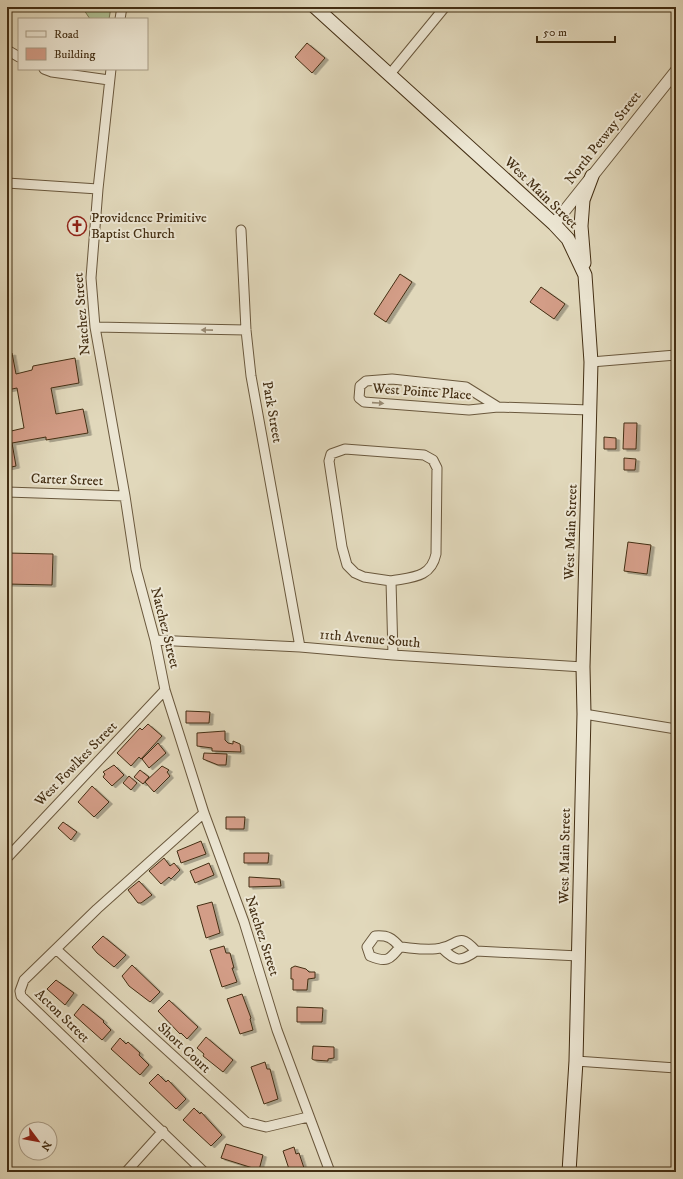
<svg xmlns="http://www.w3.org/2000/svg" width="683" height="1179" font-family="'IM FELL DW Pica',serif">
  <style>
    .green { fill: #aec093; stroke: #787753 }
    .building { fill: #d39d87; stroke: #432e13; filter: url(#shadow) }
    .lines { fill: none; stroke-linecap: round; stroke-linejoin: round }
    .minor-casing { stroke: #6a583d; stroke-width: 11 }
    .tertiary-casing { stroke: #6a583d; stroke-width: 13 }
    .secondary-casing { stroke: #432e13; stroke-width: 15 }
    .minor { stroke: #ece6d3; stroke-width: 9 }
    .tertiary { stroke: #ece6d3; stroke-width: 11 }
    .secondary { stroke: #ece6d3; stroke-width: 13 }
    .oneway { fill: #988a73 }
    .labels { text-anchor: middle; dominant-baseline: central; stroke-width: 4; stroke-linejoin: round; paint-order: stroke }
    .street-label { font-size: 14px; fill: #432e13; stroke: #ece6d3 }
    .poi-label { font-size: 14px; fill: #432e13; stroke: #ece6d3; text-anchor: start }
  </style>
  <defs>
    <filter id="shadow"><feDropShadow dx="3.5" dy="2" stdDeviation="0" flood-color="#0004"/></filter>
  </defs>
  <rect width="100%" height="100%" fill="#e1d8bb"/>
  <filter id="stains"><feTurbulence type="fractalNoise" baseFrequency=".005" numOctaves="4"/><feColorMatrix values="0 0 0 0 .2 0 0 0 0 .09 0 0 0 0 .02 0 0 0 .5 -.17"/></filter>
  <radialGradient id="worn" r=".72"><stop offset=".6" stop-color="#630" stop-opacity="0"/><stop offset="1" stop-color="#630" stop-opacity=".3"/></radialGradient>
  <path class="green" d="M 82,7 L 111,7 L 109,19 L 90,19 Z"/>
  <path class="building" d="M 307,43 L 325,58 L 312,73 L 295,57 Z
    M 400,274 L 412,282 L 386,322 L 374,314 Z
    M 541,287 L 565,304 L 554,319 L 530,302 Z
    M 12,353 L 16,374 L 32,370 L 33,366 L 75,358 L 79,383 L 51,388 L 56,414 L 83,409 L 88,433 L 46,440 L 46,437 L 12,443 L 16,466 L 7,468 L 7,432 L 24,428 L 17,388 L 7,390 L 7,354 Z
    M 624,423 L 637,423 L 636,449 L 623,449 Z
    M 604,437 L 616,438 L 616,449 L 604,449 Z
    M 624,458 L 636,459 L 635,470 L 624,470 Z
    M 628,542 L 651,545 L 647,574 L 624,571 Z
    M 7,553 L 53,554 L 52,585 L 7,584 Z
    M 186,711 L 210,712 L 209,723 L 186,723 Z
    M 148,724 L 162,736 L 141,759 L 139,757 L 131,766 L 117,753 L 140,728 L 142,730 Z
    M 225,731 L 225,740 L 228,743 L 233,744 L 233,741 L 240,744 L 241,752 L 212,751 L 212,748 L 197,746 L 197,733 Z
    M 158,743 L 166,753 L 149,768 L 142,759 Z
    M 204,753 L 227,754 L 226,765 L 218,765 L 203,759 Z
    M 114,765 L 124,775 L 112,786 L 103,777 L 105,774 L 103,772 Z
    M 162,766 L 169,770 L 167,772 L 170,776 L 154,792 L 145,782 Z
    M 140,770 L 149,777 L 143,784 L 134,777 Z
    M 129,776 L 137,783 L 131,790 L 123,783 Z
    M 92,786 L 109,802 L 94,817 L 78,802 Z
    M 226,817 L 245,817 L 244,829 L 226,829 Z
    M 63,822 L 77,832 L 71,840 L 58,828 Z
    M 201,841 L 206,854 L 181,863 L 177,851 Z
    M 244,853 L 269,853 L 268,863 L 244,863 Z
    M 164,858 L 170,866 L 174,863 L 180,870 L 171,879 L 169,877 L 161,884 L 149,871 Z
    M 209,863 L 214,875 L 195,883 L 190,871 Z
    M 249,877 L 280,879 L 281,886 L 249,887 Z
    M 139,881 L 152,895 L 141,903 L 138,903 L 128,890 Z
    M 212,902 L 220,933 L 206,938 L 197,906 Z
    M 103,936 L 126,955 L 114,967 L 97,953 L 92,947 Z
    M 224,946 L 226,953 L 230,953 L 234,968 L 232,968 L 237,982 L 222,987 L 210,950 Z
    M 132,965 L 160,992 L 150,1002 L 129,986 L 122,976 Z
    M 295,966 L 306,969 L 309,972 L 315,972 L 315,978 L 308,979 L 307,990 L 293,990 L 293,979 L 291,979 L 291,968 Z
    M 56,980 L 74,993 L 65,1005 L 47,989 Z
    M 242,994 L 251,1018 L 250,1019 L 253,1030 L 240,1034 L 227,999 Z
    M 169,1000 L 198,1027 L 187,1039 L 181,1033 L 180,1034 L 158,1011 Z
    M 83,1004 L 104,1021 L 103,1022 L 111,1030 L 102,1040 L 74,1015 Z
    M 297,1007 L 323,1008 L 322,1022 L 297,1022 Z
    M 206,1037 L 233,1060 L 223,1072 L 203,1056 L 204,1054 L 197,1048 Z
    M 120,1038 L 126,1044 L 128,1042 L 140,1053 L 139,1055 L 149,1065 L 140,1075 L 111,1049 Z
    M 313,1046 L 334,1047 L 334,1058 L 328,1059 L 328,1061 L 314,1060 L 312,1059 Z
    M 265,1062 L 267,1069 L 270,1069 L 278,1099 L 264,1104 L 251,1067 Z
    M 158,1074 L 166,1082 L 168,1080 L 186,1099 L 176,1109 L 149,1083 Z
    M 194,1108 L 200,1114 L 201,1112 L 222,1135 L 211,1146 L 183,1120 Z
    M 226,1144 L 263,1155 L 259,1170 L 221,1158 Z
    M 294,1147 L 296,1154 L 299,1153 L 304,1168 L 304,1172 L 290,1172 L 283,1151 Z"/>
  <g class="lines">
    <g class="minor-casing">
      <path id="minor" d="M 120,19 L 122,7
        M 7,50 L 19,57
        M 44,69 L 52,72 L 109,80
        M 111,69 L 98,189 L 91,278 L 95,327 L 125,496 L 136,569 L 155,640 L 165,690 L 204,813 L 244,922 L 277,1030 L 330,1172
        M 390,74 L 445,7
        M 7,183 L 98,189
        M 241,230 L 246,330 L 251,376 L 300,647
        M 95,327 L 246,330
        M 591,362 L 676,355
        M 498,407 L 466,387 L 392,379 L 366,381 L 360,386 L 359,398 L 364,402 L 469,410 L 498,407 L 590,410
        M 7,492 L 125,496
        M 391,581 C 412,577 431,578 436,554 L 437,468 L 433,460 L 424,455 L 345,449 L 331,454 L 329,461 L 342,547 L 347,565 L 355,573 L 364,577 L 391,581 L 393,655
        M 155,640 L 300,647 L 393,655 L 583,667
        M 584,714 L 676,729
        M 204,813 L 97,909 L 24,980 L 20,991 L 21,996 L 204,1172
        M 7,858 L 165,690
        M 400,947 C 389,960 387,963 370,956 L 367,947 L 375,936 C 388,935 392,938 400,947 C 413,948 429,951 441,948 C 459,945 458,931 476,951 L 579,956
        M 442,948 C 455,961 460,963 476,951
        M 57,950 L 246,1122 L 266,1127 L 308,1117
        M 576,1061 L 676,1068
        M 126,1172 L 163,1131"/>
    </g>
    <g class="tertiary-casing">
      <path id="tertiary" d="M 554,224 L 676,71"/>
    </g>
    <g class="secondary-casing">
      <path id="secondary" d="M 315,7 L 554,224 L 568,239 L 585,275 L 591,362 L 583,667 L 584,714 L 576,1061 L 569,1172
        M 584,263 L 581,226 L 583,200 L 592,176"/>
    </g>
    <use href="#minor" class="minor"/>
    <use href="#tertiary" class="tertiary"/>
    <use href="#secondary" class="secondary"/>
  </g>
  <defs><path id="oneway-solid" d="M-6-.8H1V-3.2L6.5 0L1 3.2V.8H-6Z"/></defs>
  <g class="oneway">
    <use href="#oneway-solid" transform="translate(207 330) rotate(-179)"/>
    <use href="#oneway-solid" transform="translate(378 403) rotate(4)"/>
  </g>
  <defs>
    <g id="church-ring" transform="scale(1)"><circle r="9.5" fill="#ece6d3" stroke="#8f2418" stroke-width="1.5"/><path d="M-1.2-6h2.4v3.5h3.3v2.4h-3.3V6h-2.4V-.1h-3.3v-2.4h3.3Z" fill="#8f2418"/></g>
  </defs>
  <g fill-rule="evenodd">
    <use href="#church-ring" x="77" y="226"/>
  </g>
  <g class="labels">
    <g class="street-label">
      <text transform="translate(603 138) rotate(-52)">North Petway Street</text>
      <text transform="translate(541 193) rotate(44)">West Main Street</text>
      <text transform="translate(82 314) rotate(-95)">Natchez Street</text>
      <text transform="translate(422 392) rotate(4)">West Pointe Place</text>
      <text transform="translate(272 412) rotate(80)">Park Street</text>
      <text transform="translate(67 480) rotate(2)">Carter Street</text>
      <text transform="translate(571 532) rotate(-88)">West Main Street</text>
      <text transform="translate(165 628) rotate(76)">Natchez Street</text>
      <text transform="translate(370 639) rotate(5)">11th Avenue South</text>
      <text transform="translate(76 764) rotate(-46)">West Fowlkes Street</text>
      <text transform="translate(565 856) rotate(-89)">West Main Street</text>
      <text transform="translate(262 936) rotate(72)">Natchez Street</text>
      <text transform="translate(62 1016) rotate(44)">Acton Street</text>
      <text transform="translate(184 1048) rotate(43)">Short Court</text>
    </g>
    <g class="poi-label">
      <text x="91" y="218">Providence Primitive<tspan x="91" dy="16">Baptist Church</tspan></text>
    </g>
  </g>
  <rect width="683" height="1179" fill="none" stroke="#e1d8bb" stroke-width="24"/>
  <rect x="8" y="8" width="667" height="1163" fill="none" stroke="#432e13" stroke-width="2"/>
  <rect x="12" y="12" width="659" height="1155" fill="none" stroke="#432e13"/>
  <rect x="18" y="18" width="130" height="52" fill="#ece6d3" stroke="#a89c86"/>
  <rect x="26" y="31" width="20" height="6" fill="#ece6d3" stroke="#a89c86"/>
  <text x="54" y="38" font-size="12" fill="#432e13">Road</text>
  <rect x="26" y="48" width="20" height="12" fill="#d39d87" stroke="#a89c86"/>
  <text x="54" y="58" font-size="12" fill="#432e13">Building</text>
  <g transform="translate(38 1141) rotate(122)"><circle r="19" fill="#ece6d3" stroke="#a89c86"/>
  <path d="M0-3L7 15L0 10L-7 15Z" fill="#8f2418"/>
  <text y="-6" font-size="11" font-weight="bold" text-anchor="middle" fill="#432e13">N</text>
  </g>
  <path d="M537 36v6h78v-6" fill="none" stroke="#432e13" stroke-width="2"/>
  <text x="543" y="36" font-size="12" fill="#432e13" stroke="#ece6d3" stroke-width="3" paint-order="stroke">50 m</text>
  <rect width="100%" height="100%" filter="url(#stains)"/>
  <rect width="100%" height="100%" fill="url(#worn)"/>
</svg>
